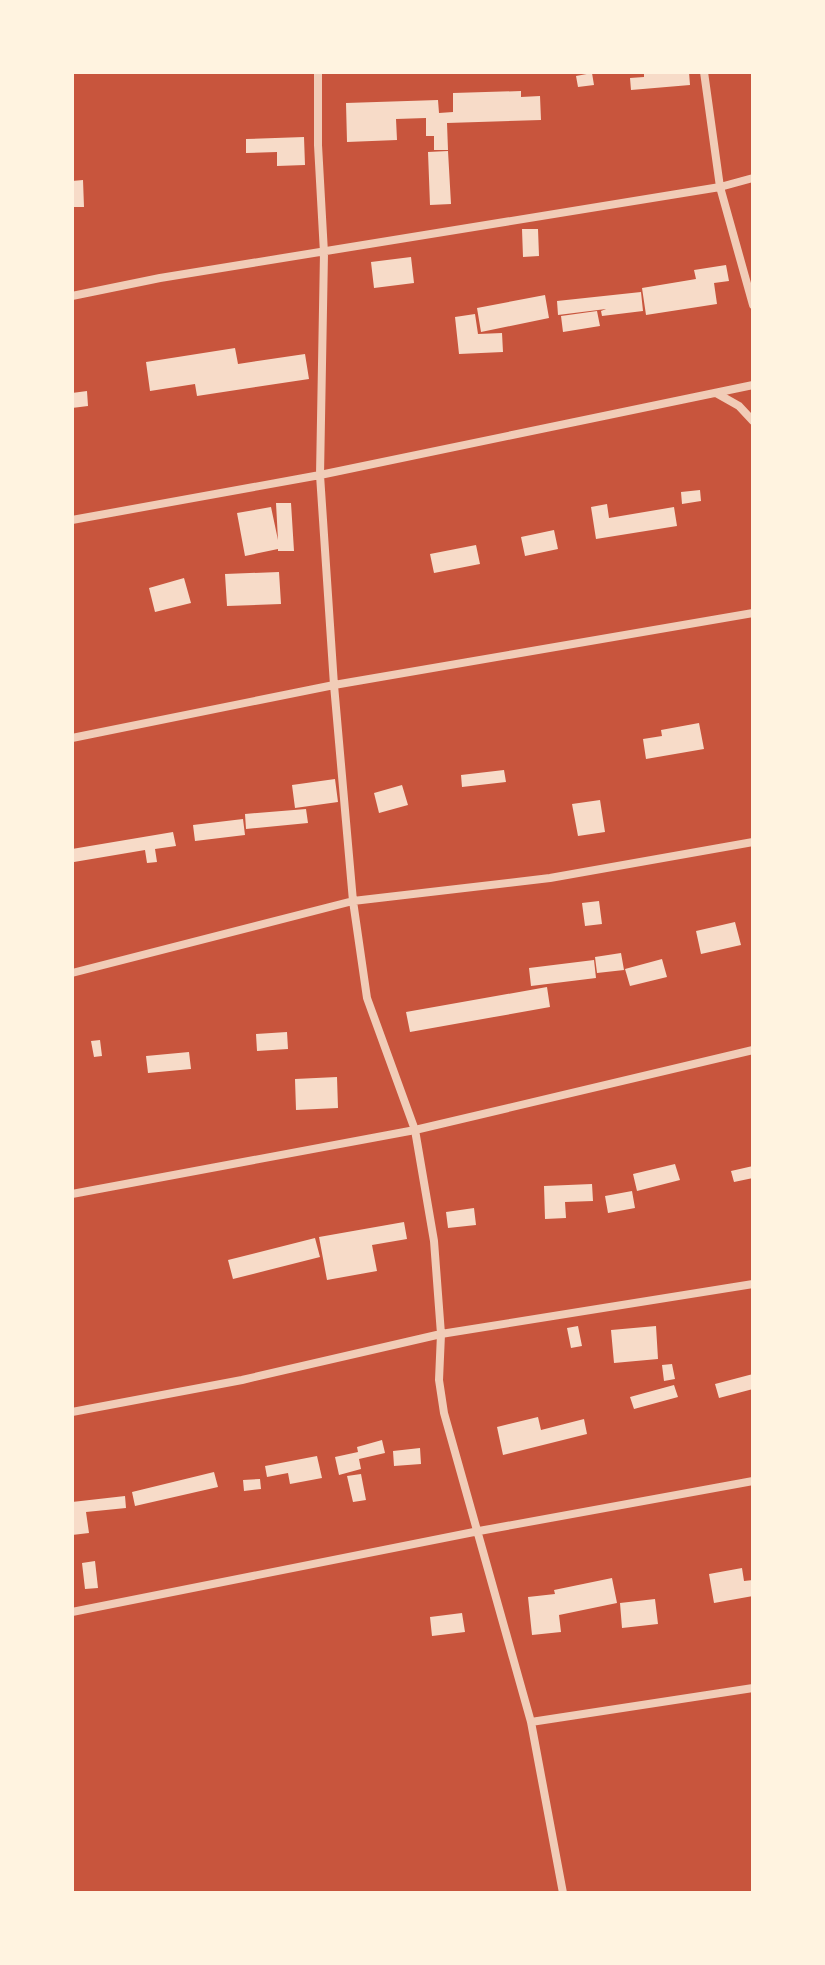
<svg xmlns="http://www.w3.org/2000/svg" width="825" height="1965" font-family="Mulish,sans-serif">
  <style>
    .building { fill: #f7dbc8 }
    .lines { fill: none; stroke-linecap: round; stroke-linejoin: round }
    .minor { stroke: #f1ccb7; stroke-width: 8 }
  </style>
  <rect width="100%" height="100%" fill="#c8553d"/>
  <path class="building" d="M 644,72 L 689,72 L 690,85 L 631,90 L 630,78 L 644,77 Z
    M 592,73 L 594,85 L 578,87 L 576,76 Z
    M 521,91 L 521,97 L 540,96 L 541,120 L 447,123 L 448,150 L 434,150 L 434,136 L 426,136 L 426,118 L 396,119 L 397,140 L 347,142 L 346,103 L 438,100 L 439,113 L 453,112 L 453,93 Z
    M 304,137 L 305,165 L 277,166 L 277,152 L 246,153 L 246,139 Z
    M 448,151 L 451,204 L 430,205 L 428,152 Z
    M 83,180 L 84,207 L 72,207 L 72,181 Z
    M 522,229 L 538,229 L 539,256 L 523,257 Z
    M 411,257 L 414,283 L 374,288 L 371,262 Z
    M 726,265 L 729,281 L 714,283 L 717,304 L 646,315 L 642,288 L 696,279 L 694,270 Z
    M 641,292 L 643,311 L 602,316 L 601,311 L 606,309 L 558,315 L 557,301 Z
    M 545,295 L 549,318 L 481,332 L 477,308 Z
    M 597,311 L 600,326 L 563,332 L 561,316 Z
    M 475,314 L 478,334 L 502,333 L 503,352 L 459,354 L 455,317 Z
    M 235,348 L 238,364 L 305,354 L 309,379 L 197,396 L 195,384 L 150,391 L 146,362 Z
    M 87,391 L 88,406 L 72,408 L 72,393 Z
    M 700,490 L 701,501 L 682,504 L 681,492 Z
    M 276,503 L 291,503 L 294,551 L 278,551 L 278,549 L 245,556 L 237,513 L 271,507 L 278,540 Z
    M 607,504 L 609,518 L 674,507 L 677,526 L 596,539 L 591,507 Z
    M 554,530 L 558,549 L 525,556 L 521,537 Z
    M 476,545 L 480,564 L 434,573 L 430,554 Z
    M 279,572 L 281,604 L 227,606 L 225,574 Z
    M 184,578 L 191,603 L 155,612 L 149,588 Z
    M 699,723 L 704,749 L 646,759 L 643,739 L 662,736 L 661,730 Z
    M 504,770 L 506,782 L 462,787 L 461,775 Z
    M 335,779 L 338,802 L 295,808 L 292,785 Z
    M 402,785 L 408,805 L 379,813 L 374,793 Z
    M 600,800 L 605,832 L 578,836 L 572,804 Z
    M 306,809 L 308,823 L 246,829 L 245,814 Z
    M 243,819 L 245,835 L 195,841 L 193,825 Z
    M 173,832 L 176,846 L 155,849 L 157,862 L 147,863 L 145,850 L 74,862 L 72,849 Z
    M 599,901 L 602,924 L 585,926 L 582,903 Z
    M 735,922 L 741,945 L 701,954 L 696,931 Z
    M 621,953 L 624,970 L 597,973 L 595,957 Z
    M 662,959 L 667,977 L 630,986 L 625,969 Z
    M 594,960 L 596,978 L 531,986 L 529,968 Z
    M 547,987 L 550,1007 L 410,1032 L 406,1012 Z
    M 287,1032 L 288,1049 L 257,1051 L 256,1034 Z
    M 100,1040 L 102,1056 L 94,1057 L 91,1041 Z
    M 189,1052 L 191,1069 L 148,1073 L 146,1056 Z
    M 337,1077 L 338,1108 L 296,1110 L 295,1079 Z
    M 675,1164 L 680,1180 L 637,1191 L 633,1174 Z
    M 753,1166 L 753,1178 L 734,1182 L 731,1171 Z
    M 592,1184 L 593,1201 L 565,1202 L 566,1218 L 545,1219 L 544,1186 Z
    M 632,1191 L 635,1208 L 608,1213 L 605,1196 Z
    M 474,1208 L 476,1225 L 448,1228 L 446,1212 Z
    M 404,1222 L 407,1239 L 372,1245 L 377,1271 L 327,1280 L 319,1237 Z
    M 315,1238 L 320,1257 L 233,1279 L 228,1260 Z
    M 578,1326 L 582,1346 L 571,1348 L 567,1328 Z
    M 656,1326 L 658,1359 L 614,1363 L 611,1330 Z
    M 672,1364 L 675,1379 L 664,1381 L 662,1365 Z
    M 753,1374 L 753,1389 L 719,1398 L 715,1384 Z
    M 674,1385 L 678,1397 L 634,1409 L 630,1397 Z
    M 538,1417 L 541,1430 L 584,1419 L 587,1434 L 503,1455 L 497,1427 Z
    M 382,1440 L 385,1453 L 359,1459 L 361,1469 L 339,1475 L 335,1457 L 358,1452 L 357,1447 Z
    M 420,1448 L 421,1464 L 394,1466 L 393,1451 Z
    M 317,1456 L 322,1478 L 290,1484 L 288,1473 L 267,1477 L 265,1466 Z
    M 214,1472 L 218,1487 L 135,1506 L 132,1492 Z
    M 361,1474 L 366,1500 L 353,1502 L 347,1476 Z
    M 260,1479 L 261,1489 L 244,1491 L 243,1480 Z
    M 125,1496 L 126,1508 L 86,1512 L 89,1533 L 72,1535 L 72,1502 Z
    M 95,1561 L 98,1588 L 85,1589 L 82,1563 Z
    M 742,1568 L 744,1581 L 753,1580 L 753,1596 L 714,1603 L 709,1574 Z
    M 612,1578 L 617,1603 L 559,1615 L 561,1632 L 532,1635 L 528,1597 L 555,1594 L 554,1590 Z
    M 655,1599 L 658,1624 L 622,1628 L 620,1603 Z
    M 462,1613 L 465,1632 L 432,1636 L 430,1617 Z"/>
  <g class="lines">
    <path class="minor" d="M 704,72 L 720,187 L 753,305
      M 72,296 L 160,278 L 720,187 L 753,178
      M 716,393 L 739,406 L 753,421
      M 72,520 L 320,475 L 753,385
      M 72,738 L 334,685 L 753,613
      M 72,973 L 353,901 L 334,685 L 320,475 L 324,253 L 318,145 L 318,72
      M 72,1194 L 415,1130 L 753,1050
      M 72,1412 L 242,1380 L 441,1334 L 753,1284
      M 72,1612 L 479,1531 L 753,1481
      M 531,1722 L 753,1688
      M 563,1893 L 531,1722 L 444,1413 L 439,1380 L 441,1334 L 434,1241 L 415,1130 L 367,998 L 353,901 L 550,878 L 753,842"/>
  </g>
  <rect width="825" height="1965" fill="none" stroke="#fff3e0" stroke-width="148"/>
</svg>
